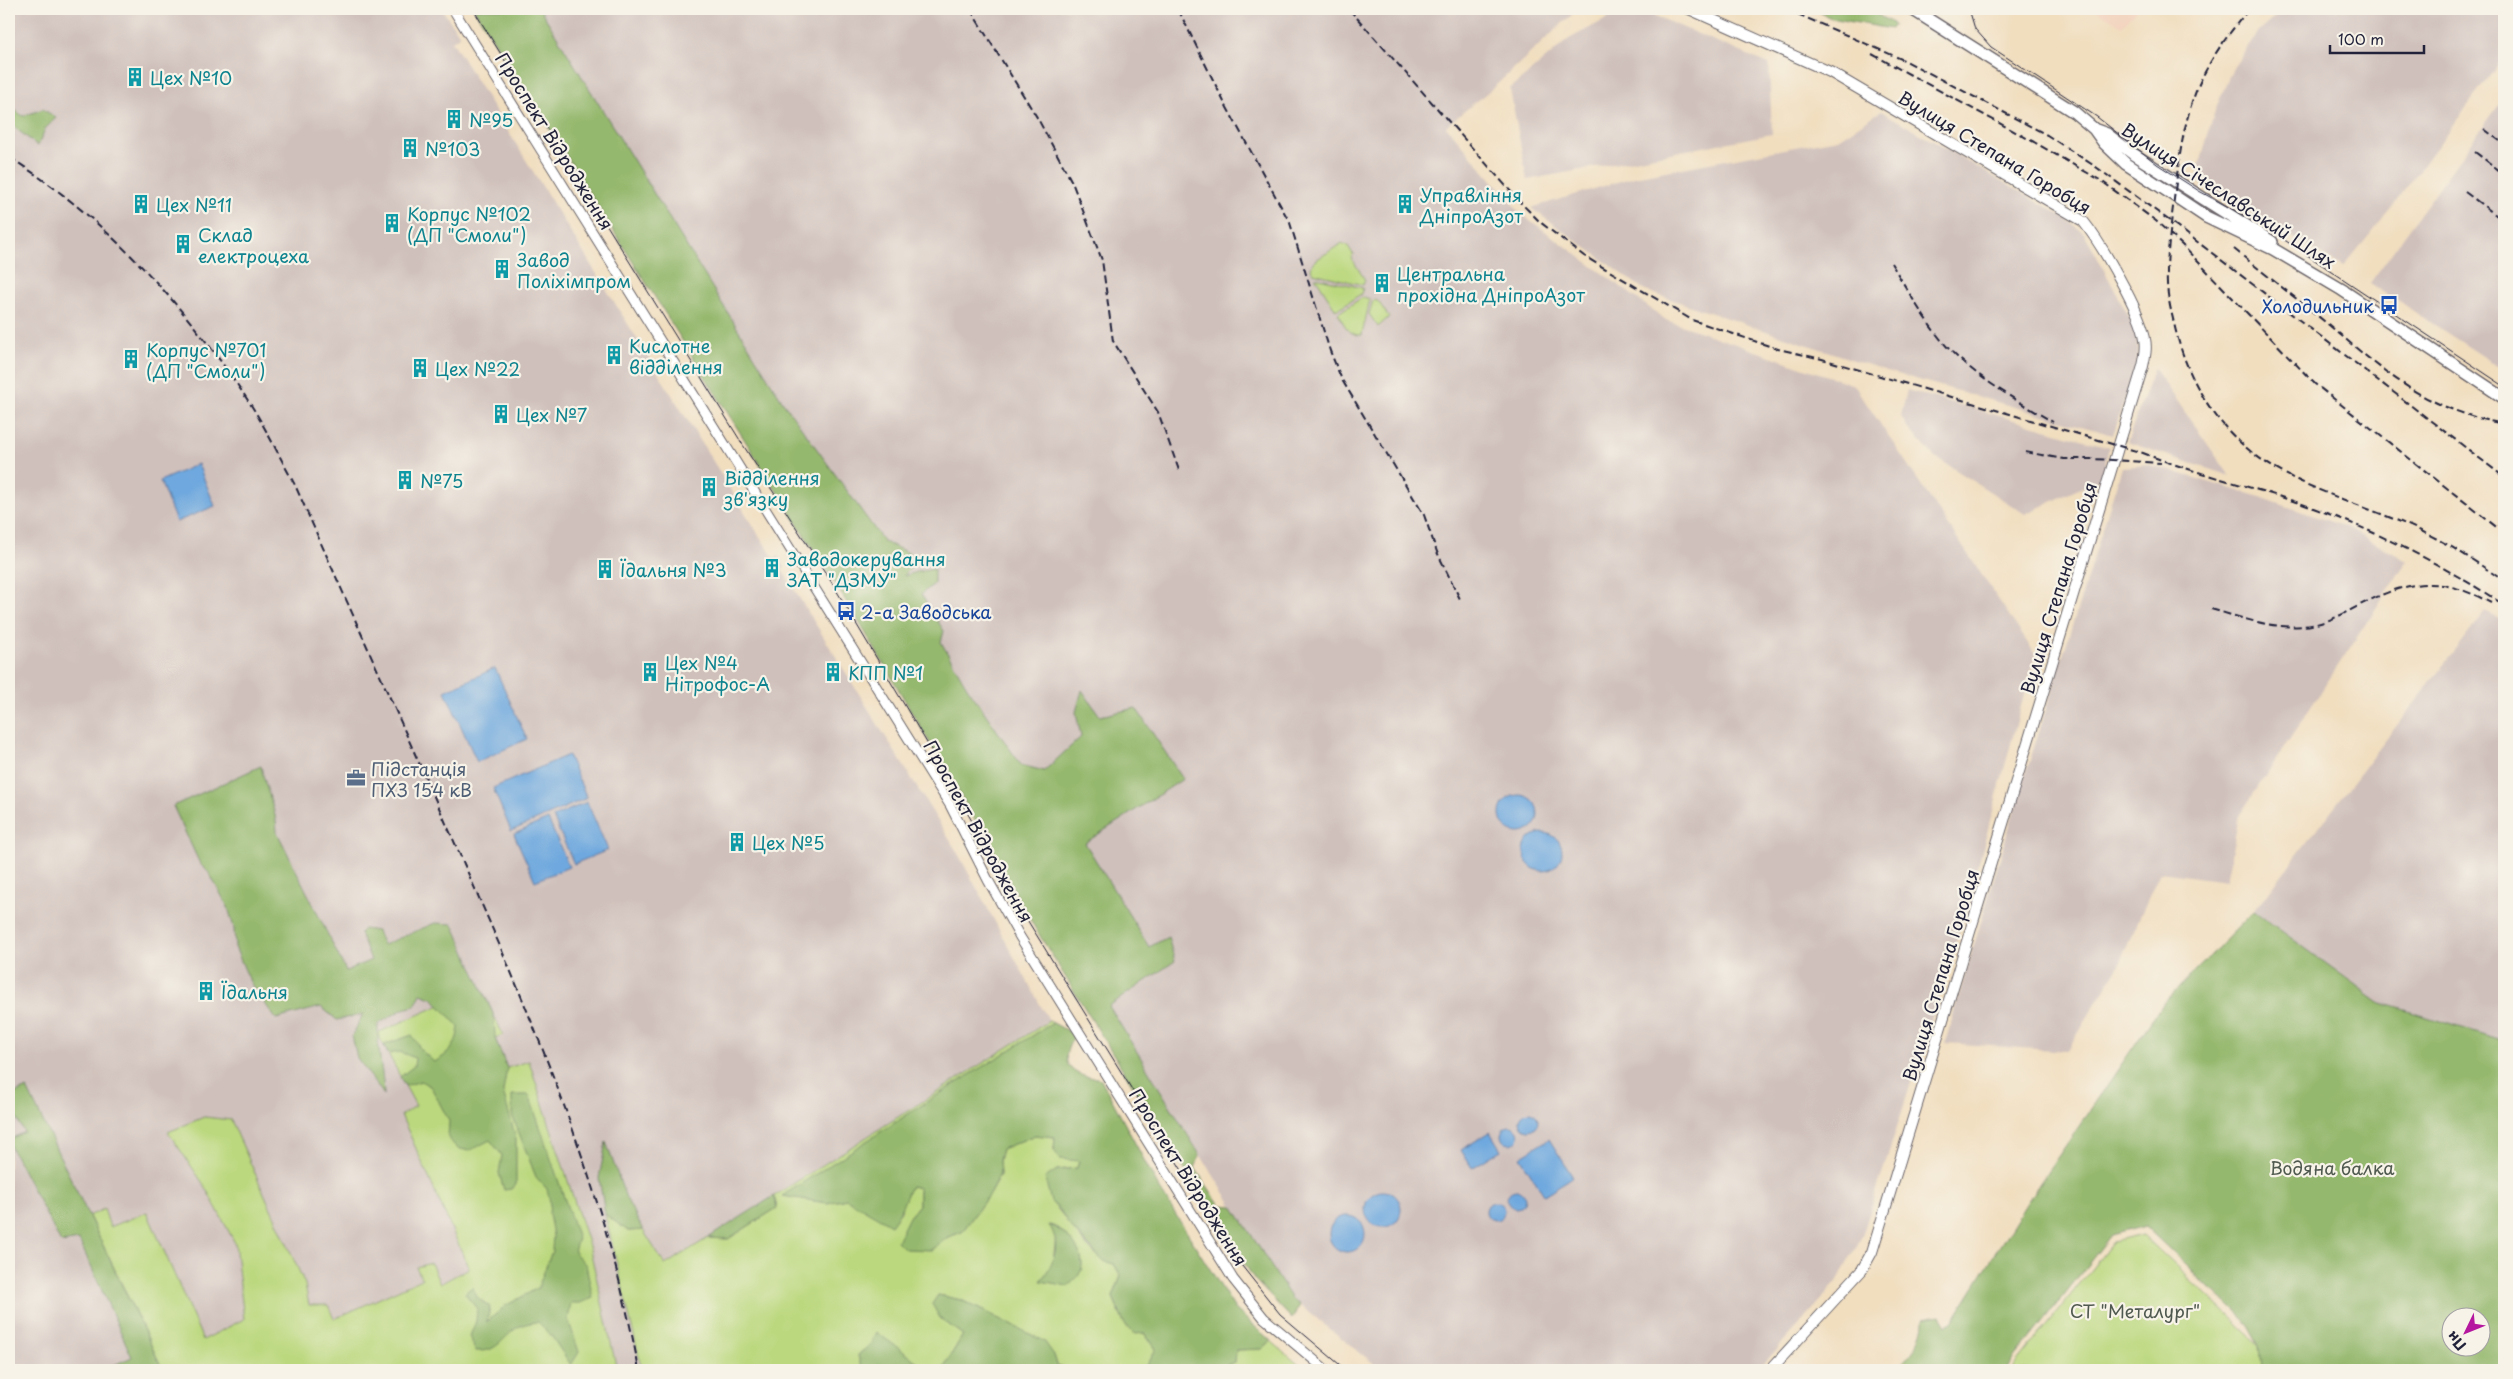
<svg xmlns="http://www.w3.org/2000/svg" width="2513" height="1379" font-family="'Playpen Sans',sans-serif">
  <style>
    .built { fill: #f3d4bf }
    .industrial { fill: #cfc0bb }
    .green { fill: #bbd87e; stroke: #6e7d5c; fill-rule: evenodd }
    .forest { fill: #94b86d; stroke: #5b6d54; fill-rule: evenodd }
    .water { fill: #6ea8de; stroke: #48658c }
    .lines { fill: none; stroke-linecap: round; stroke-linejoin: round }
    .tertiary-casing { stroke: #6a6469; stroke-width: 11 }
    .secondary-casing { stroke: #6a6469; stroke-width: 12 }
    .primary-casing { stroke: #6a6469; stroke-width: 14 }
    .tertiary { stroke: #fff; stroke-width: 9 }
    .secondary { stroke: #fff; stroke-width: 10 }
    .primary { stroke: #fff; stroke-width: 11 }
    .tram { stroke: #22223b; stroke-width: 1 }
    .rail { stroke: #22223b; stroke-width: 2; stroke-dasharray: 8 4; stroke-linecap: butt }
    .labels { text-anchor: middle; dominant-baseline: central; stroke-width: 4.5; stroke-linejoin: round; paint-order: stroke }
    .culture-label { font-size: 18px; fill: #0d838f; stroke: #f7f3e8; text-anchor: start }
    .street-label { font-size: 18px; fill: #22223b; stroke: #f7f3e8 }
    .transit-label { font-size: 18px; fill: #164399; stroke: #f7f3e8; text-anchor: end }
    .service-label { font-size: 18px; fill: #4e5e75; stroke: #f7f3e8; text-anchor: start }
    .park-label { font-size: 18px; fill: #50594f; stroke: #f7f3e8 }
  </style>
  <rect width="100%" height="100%" fill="#f7f3e8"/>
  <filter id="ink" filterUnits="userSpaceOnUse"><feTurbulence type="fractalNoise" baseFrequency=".02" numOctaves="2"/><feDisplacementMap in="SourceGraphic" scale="10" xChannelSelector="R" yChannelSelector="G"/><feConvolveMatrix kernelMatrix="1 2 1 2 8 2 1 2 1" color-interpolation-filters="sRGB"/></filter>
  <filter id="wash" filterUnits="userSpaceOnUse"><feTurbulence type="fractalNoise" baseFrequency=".0096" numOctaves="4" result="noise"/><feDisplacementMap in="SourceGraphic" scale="20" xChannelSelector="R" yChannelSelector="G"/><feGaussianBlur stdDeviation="1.12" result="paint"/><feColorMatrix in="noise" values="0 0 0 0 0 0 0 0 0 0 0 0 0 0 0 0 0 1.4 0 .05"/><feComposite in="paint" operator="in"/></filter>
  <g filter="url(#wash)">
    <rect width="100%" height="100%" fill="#f1debf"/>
    <path class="built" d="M 2094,9 L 2138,9 L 2122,26 Z"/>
    <path class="industrial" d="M 9,9 L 432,9 L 434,12 L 442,9 L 460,36 L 452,41 L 762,540 L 774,558 L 778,556 L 785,567 L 782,570 L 956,850 L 1049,1021 L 1022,1038 L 1229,1370 L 9,1370 Z
      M 540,9 L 1578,9 L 1494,87 L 1446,126 L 1519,212 L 1666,320 L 1854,385 L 2035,654 L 1964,918 L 1862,1236 L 1837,1282 L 1758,1370 L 1382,1370 L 1292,1299 L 1107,1008 L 884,542 L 783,402 Z
      M 1625,9 L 1639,9 L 1769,64 L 1772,134 L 1527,180 L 1510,89 L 1569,39 Z
      M 2284,9 L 2504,9 L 2504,57 L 2386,215 L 2343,267 L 2200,183 L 2198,170 L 2215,110 L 2233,68 L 2258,32 Z
      M 2504,98 L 2504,370 L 2370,283 Z
      M 1881,111 L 2062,216 L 2084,233 L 2138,333 L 2137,361 L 2113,435 L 1887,371 L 1646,291 L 1531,208 L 1634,177 L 1838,139 Z
      M 2154,368 L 2230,476 L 2127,442 Z
      M 1907,390 L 2109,447 L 2102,478 L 2025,514 L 1934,456 L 1907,427 L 1901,416 Z
      M 2150,465 L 2260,497 L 2346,527 L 2407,561 L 2239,816 L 2226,881 L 2160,872 L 2116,970 L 2067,1051 L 1945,1043 L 2011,821 L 2122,467 Z
      M 2485,611 L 2504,622 L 2504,1041 L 2379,1002 L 2254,911 Z"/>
    <path class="green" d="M 1342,243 L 1348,246 L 1353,254 L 1351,257 L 1365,280 L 1363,285 L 1313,273 L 1311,269 L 1313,262 Z
      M 1315,277 L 1363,288 L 1361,294 L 1336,310 Z
      M 1363,297 L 1370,299 L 1362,335 C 1348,336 1344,324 1338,313 Z
      M 1373,300 L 1378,301 L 1389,317 L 1378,327 L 1369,314 Z
      M 481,987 L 503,1035 L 495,1038 L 507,1068 L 529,1061 L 590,1249 L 617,1370 L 163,1370 L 89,1216 L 104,1209 L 110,1227 L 147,1212 L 203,1340 L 244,1319 L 235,1243 L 204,1185 L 168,1132 L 204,1117 L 231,1120 L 305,1284 L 309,1305 L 328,1305 L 334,1319 L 422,1279 L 416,1267 L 431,1263 L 440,1284 L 469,1268 L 401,1115 L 416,1106 L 377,1033 Z
      M 1049,1021 L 1053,1023 L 939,1094 L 783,1196 L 827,1203 L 846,1199 L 865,1208 L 901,1212 L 902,1203 L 911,1186 L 919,1188 L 919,1205 L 909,1217 L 931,1250 L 948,1237 L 962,1232 L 990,1193 L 1000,1175 L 999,1160 L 1002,1149 L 1035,1135 L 1055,1137 L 1054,1150 L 1079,1161 L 1077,1168 L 1057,1170 L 1051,1202 C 1071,1221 1086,1256 1114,1264 L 1121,1276 L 1113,1297 L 1124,1323 L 1134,1334 L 1145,1333 L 1156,1349 L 1144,1370 L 1072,1370 L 1057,1365 L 1054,1355 L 1043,1341 L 961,1300 L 938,1295 L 940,1318 L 963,1335 L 942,1370 L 925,1370 L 911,1357 L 871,1344 L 858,1355 L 862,1370 L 747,1370 L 745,1366 L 726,1370 L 642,1370 L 605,1214 L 628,1231 L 643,1230 L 665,1265 L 708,1238 L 728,1239 L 777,1208 L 774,1196 ZM 1050,1225 C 1067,1230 1077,1248 1082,1264 L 1042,1281 L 1053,1262 L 1056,1236 Z
      M 2143,1235 L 2261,1346 L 2262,1370 L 2011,1370 L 2113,1242 Z
      M 1271,1341 L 1305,1370 L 1213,1370 L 1235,1362 L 1236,1350 L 1262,1349 Z"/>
    <path class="forest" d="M 474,9 L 540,9 L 783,402 L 884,542 L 909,553 L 915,562 L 904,576 L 916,572 L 934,569 L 934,584 L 921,594 L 944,631 L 941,642 L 967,687 L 1021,765 L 1044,771 L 1081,737 L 1076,712 L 1082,690 L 1100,716 L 1136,708 L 1183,779 L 1085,843 L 1149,947 L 1168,937 L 1175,961 L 1109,1006 L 1200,1155 L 1195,1168 L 1220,1205 L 1233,1206 L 1292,1299 L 1300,1305 L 1292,1319 L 1255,1280 L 1208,1207 L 1035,928 L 964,801 L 859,622 Z
      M 1813,9 L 1867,9 L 1894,24 L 1891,29 L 1831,18 Z
      M 9,106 L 23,116 L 43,109 L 56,118 L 45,129 L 38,146 L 9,123 Z
      M 261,766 C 265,788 277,811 277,832 L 346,971 L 371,960 L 360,933 L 364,929 L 377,931 L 383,945 L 435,923 L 453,924 L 494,1016 L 495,1038 L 507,1068 L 503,1092 L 516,1139 L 516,1185 L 511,1189 L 504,1190 L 499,1173 L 502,1155 L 490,1140 L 469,1151 L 457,1148 L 448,1138 L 449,1121 L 431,1087 L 421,1081 L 405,1086 L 400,1077 L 414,1066 L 415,1058 L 400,1052 L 388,1054 L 384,1045 L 412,1035 L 421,1050 L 434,1062 C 450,1054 457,1045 459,1027 L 432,998 L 421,994 L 415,1006 L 403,1009 L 378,1024 C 377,1048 383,1071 384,1095 L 357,1058 L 352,1036 L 363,1014 L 337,1020 L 321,1007 L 276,1019 L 251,984 L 235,947 L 234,928 L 228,907 L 209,873 L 200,864 L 173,806 Z
      M 2254,911 L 2379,1002 L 2504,1041 L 2504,1370 L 2262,1370 L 2260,1345 L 2249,1325 L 2145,1226 L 2111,1235 L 2005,1370 L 1895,1370 C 1911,1358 1925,1337 1924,1318 L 1940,1315 L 1946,1325 L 1952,1322 L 2031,1196 L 2163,1004 ZM 2450,1316 L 2480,1316 L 2480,1346 L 2450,1346 Z
      M 1053,1023 L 1075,1035 C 1065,1050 1060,1066 1081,1075 C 1087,1078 1095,1077 1101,1079 L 1159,1188 L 1235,1309 L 1271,1341 L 1262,1349 L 1236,1350 L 1235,1362 L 1213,1370 L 1144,1370 L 1156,1349 L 1145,1333 L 1134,1334 L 1124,1323 L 1113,1297 L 1121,1276 L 1114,1264 L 1103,1261 L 1069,1225 L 1060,1210 L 1051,1202 L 1045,1178 L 1057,1170 L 1077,1168 L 1079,1161 L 1060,1159 L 1054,1150 L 1055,1137 L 1035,1135 L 1002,1149 L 999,1160 L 1000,1174 L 990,1193 L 962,1232 L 948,1237 L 931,1250 L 905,1249 L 897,1241 L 909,1217 L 919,1205 L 919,1188 L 911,1186 C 904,1200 901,1213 891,1225 L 846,1199 L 827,1203 L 782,1196 L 939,1094 Z
      M 27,1088 L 163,1370 L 103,1370 L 132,1357 L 79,1240 L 61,1243 L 9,1144 L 9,1140 L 24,1132 L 9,1104 L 9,1096 Z
      M 512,1095 L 529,1095 L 578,1238 L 574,1252 L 586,1265 L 593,1298 L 580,1303 L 571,1303 L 568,1319 L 579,1352 L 571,1365 L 550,1334 L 538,1322 C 509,1324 510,1339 491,1349 C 487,1351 480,1351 475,1351 L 470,1336 L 476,1321 L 477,1309 L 465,1293 L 472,1287 L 477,1297 L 490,1307 L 487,1322 L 505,1306 L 538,1288 L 552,1251 L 553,1236 L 549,1214 L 550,1202 L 547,1189 L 536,1177 L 512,1115 Z
      M 606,1142 L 626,1198 L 643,1230 L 628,1231 L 605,1214 L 599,1178 Z
      M 774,1196 L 777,1208 L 728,1239 L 708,1238 Z
      M 1049,1225 C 1063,1229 1081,1247 1082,1263 C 1083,1273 1075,1280 1068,1286 L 1041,1281 C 1054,1262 1062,1245 1049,1225 Z
      M 938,1295 L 961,1300 L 1044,1341 L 1054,1355 L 1057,1365 L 1072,1370 L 942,1370 L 963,1335 L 940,1318 L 932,1304 Z
      M 876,1332 L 911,1357 L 925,1370 L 862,1370 L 858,1355 L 871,1344 Z"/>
    <path class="water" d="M 198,464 L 215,506 L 176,522 L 160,481 Z
      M 495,668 L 527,739 L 477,762 L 445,691 Z
      M 568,755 L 587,798 L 511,831 L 493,788 Z
      M1500 814a19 19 0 1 1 38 0a19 19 0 1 1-38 0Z
      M 587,802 L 608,850 L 574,864 L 553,817 Z
      M 548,819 L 569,867 L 535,881 L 514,834 Z
      M1524 852a19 19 0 1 1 38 0a19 19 0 1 1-38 0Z
      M1520 1121a9 9 0 1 1 18 0a9 9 0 1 1-18 0Z
      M1501 1135a9 9 0 1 1 18 0a9 9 0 1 1-18 0Z
      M 1490,1132 L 1501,1150 L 1472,1168 L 1461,1150 Z
      M 1549,1139 L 1573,1177 L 1544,1195 L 1520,1157 Z
      M1507 1199a9 9 0 1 1 18 0a9 9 0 1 1-18 0Z
      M1365 1209a18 18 0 1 1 36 0a18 18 0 1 1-36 0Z
      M1486 1211a9 9 0 1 1 18 0a9 9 0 1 1-18 0Z
      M1329 1234a18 18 0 1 1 36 0a18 18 0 1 1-36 0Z"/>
  </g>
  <g filter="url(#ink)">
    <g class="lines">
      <g class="tertiary-casing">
        <path id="tertiary" d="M 453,9 L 950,805 L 988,880 L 1020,937 L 1233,1279 L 1264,1318 L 1326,1370
          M 1925,17 L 1931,9"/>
      </g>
      <g class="secondary-casing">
        <path id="secondary" d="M 1689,9 L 1830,72 L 2083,221 C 2100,242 2142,313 2145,339 C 2147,348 2145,357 2143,366 L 1872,1252 L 1862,1270 L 1770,1370"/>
      </g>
      <g class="primary-casing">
        <path id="primary" d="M 1912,9 L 2074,112 L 2094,129 L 2104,143 L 2126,164 L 2155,183 L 2206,217 L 2273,249 L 2344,291
          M 2096,130 L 2107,134 L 2133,154 L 2272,242
          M 2339,288 L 2504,398"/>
      </g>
      <use href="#tertiary" class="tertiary"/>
      <use href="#secondary" class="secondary"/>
      <use href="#primary" class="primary"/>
      <path class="tram" d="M 473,9 L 743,445 L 832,583 L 949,780 L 1026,918 L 1238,1261 L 1280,1314 L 1346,1370
        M 1969,9 L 1975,29 L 1991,47 L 2097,117 L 2157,164 L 2199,191 L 2265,227 L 2504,386"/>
      <path class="rail" d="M 970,9 L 1038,119 L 1072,182 L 1102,260 L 1113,341 L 1158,412 L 1180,473
        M 1178,9 L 1224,102 L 1290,223 L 1330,351 L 1342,380 L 1424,515 L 1437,552 L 1460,599
        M 1349,9 L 1521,203 L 1540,222 L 1584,256 L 1692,320 L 1778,349 L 1822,359 L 2143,453 C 2199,475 2259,488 2316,509 C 2380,533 2447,567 2504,605
        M 1786,9 L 1906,61 L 2047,135 L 2096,167 L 2178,227 L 2504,477
        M 2249,9 C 2233,28 2217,49 2205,72 C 2182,114 2178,169 2172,215 C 2170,234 2167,254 2167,273 C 2166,290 2170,307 2174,323 C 2188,388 2226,443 2285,474 C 2329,497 2377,510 2421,531 C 2451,545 2478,563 2504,581
        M 1872,54 L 2034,142 L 2100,180 L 2156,221 L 2182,245 L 2315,384 L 2504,533
        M 2484,129 L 2504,144
        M 2475,152 L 2504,174
        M 9,157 C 104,216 188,309 249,402 C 266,428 280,458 295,485 C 349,606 403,727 457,848 C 532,1017 605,1187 639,1370
        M 2465,192 L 2504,221
        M 2234,249 C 2265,274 2297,299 2329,325 C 2388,375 2425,409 2504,424
        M 1891,263 C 1909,292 1926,324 1949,349 C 1977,378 2019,402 2053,422
        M 2025,452 L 2064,459 L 2094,459 L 2161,463
        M 2211,609 C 2246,619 2279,632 2316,624 C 2335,620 2351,609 2368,601 C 2416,578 2444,578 2491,603"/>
    </g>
  </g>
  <defs>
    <g id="building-bare" transform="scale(1.5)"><path d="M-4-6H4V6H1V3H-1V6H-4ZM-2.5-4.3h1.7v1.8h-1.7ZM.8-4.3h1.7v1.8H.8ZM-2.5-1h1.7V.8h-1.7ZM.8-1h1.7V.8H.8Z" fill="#0f9aa8" stroke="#f7f3e8" stroke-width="2.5" paint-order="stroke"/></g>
    <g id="bus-bare" transform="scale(1.5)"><path d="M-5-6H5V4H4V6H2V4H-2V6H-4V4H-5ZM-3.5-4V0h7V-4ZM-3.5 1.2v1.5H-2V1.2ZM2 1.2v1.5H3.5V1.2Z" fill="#1a4fb4" stroke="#f7f3e8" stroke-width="2.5" paint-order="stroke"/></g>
    <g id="office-bare" transform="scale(1.5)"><path d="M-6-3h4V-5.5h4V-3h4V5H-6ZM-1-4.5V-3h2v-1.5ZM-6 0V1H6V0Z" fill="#5c6f8a" stroke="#f7f3e8" stroke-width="2.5" paint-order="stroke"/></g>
  </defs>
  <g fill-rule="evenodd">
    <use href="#building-bare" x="135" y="77"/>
    <use href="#building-bare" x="454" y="119"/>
    <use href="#building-bare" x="410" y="148"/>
    <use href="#building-bare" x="141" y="204"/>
    <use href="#building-bare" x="1405" y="204"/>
    <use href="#building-bare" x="392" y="223"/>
    <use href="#building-bare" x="183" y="244"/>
    <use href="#building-bare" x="502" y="269"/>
    <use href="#building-bare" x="1382" y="283"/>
    <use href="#bus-bare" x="2389" y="305"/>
    <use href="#building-bare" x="614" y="355"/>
    <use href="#building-bare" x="131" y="359"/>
    <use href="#building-bare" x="420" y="368"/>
    <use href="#building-bare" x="501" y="414"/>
    <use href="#building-bare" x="405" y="480"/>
    <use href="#building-bare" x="709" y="487"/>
    <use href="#building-bare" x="772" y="568"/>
    <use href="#building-bare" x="605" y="569"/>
    <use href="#bus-bare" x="846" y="611"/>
    <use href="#building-bare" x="650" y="672"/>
    <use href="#building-bare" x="833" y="672"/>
    <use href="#office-bare" x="356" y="778"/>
    <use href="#building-bare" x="737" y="842"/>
    <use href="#building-bare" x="206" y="991"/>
  </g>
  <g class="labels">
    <g class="culture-label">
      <text x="150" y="77">Цех №10</text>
      <text x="469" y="119">№95</text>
      <text x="425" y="148">№103</text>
      <text x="1420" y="194">Управління<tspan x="1420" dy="21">ДніпроАзот</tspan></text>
      <text x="156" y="204">Цех №11</text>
      <text x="407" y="213">Корпус №102<tspan x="407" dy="21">(ДП "Смоли")</tspan></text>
      <text x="198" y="234">Склад<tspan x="198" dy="21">електроцеха</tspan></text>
      <text x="517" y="259">Завод<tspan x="517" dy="21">Поліхімпром</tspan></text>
      <text x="1397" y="273">Центральна<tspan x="1397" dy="21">прохідна ДніпроАзот</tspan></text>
      <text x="629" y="345">Кислотне<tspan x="629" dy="21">відділення</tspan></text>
      <text x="146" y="349">Корпус №701<tspan x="146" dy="21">(ДП "Смоли")</tspan></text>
      <text x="435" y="368">Цех №22</text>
      <text x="516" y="414">Цех №7</text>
      <text x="724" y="477">Відділення<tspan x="724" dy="21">зв'язку</tspan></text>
      <text x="420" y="480">№75</text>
      <text x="787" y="558">Заводокерування<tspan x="787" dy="21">ЗАТ "ДЗМУ"</tspan></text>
      <text x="620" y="569">Їдальня №3</text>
      <text x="665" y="662">Цех №4<tspan x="665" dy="21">Нітрофос-А</tspan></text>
      <text x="848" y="672">КПП №1</text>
      <text x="752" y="842">Цех №5</text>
      <text x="221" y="991">Їдальня</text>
    </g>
    <g class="street-label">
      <text transform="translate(555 141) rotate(58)">Проспект Відродження</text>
      <text transform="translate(1995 152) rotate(31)">Вулиця Степана Горобця</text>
      <text transform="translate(2229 195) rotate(33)">Вулиця Січеславський Шлях</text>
      <text transform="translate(2058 588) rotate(-73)">Вулиця Степана Горобця</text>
      <text transform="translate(979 831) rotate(61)">Проспект Відродження</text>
      <text transform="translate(1940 975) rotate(-73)">Вулиця Степана Горобця</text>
      <text transform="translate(1189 1177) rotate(58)">Проспект Відродження</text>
    </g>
    <g class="transit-label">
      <text x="2374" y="305">Холодильник</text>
      <text x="861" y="611" text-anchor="start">2-а Заводська</text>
    </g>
    <g class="service-label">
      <text x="371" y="768">Підстанція<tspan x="371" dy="21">ПХЗ 154 кВ</tspan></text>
    </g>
    <g class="park-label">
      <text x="2332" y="1167">Водяна балка</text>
      <text x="2135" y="1310">СТ "Металург"</text>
    </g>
  </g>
  <rect width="2513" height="1379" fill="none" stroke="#f7f3e8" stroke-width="30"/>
  <g transform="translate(2466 1332) rotate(227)"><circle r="24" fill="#f7f3e8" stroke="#a29fa3"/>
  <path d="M0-4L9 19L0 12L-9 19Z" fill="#b5179e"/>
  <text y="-8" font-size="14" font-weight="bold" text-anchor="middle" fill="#22223b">Пн</text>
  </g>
  <path d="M2330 45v8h94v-8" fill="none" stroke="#22223b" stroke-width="2.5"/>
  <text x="2338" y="45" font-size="15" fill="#22223b" stroke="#f7f3e8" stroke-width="4" paint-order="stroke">100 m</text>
</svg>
